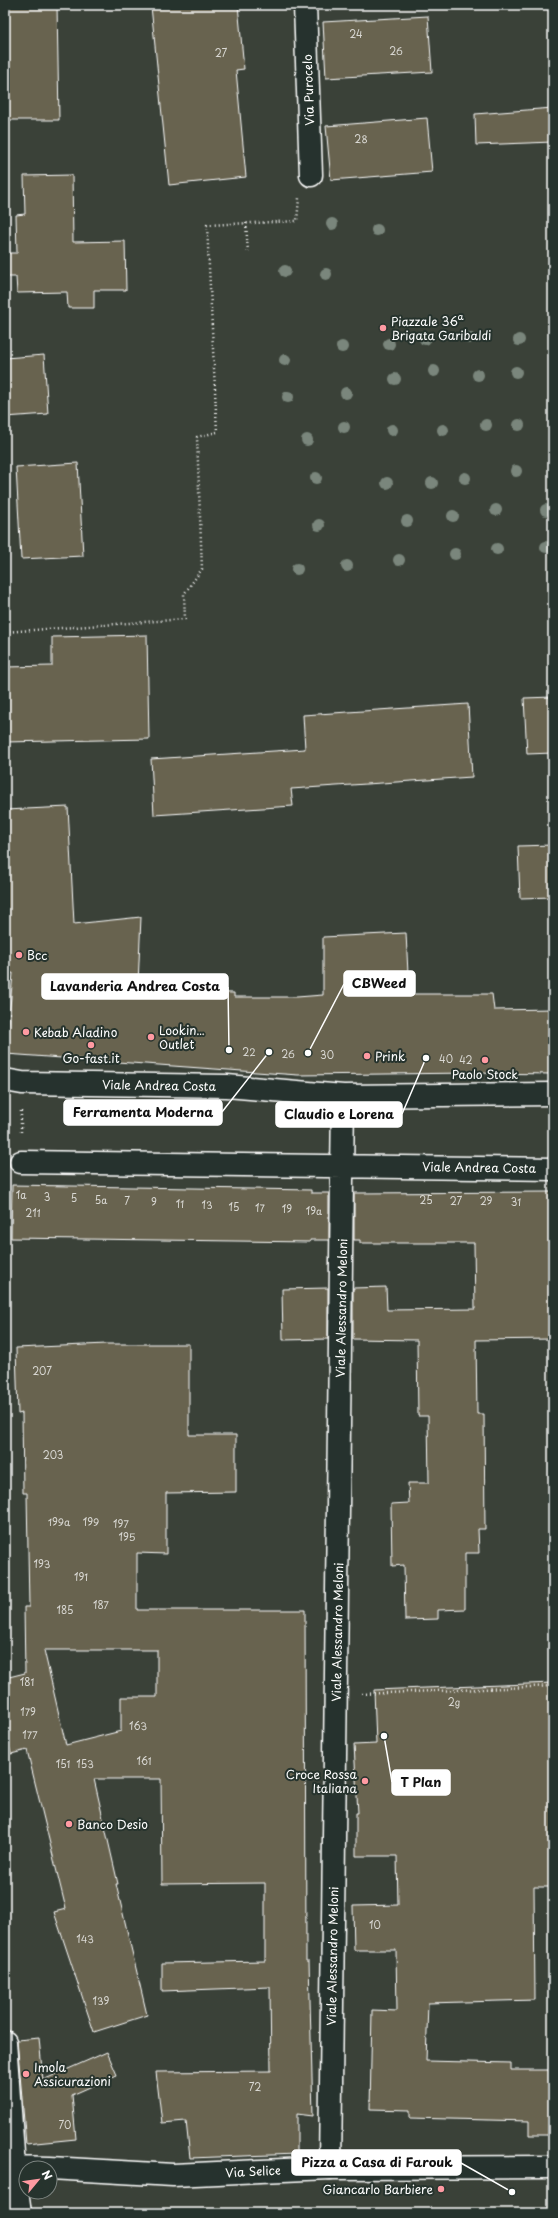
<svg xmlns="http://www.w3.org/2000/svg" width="558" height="2218" font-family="'Playpen Sans',sans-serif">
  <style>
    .building { fill: #676350; stroke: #fff; fill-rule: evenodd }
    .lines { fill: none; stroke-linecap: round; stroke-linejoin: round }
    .minor-casing { stroke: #fff; stroke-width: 25 }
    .tertiary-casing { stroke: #fff; stroke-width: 25 }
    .path { stroke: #fff; stroke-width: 2.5; stroke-dasharray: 1 3; stroke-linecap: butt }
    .minor { stroke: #26332d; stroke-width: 22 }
    .tertiary { stroke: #26332d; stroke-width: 22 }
    .tree { fill: #7a867c }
    .poi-dot { fill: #ff9aa2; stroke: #26332d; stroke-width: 1.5 }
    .labels { text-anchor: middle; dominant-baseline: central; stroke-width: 4; stroke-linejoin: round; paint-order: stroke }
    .number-label { font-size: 10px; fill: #d9d8d3 }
    .street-label { font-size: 12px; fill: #fff; stroke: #26332d }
    .poi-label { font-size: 12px; fill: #fff; stroke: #26332d; text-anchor: start }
    .leader { fill: none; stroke: #fff; stroke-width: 1.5 }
    .callout-dot { fill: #fff; stroke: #26332d; stroke-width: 1.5 }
    .callout { fill: #fff; stroke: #fff; stroke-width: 1.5 }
    .callout-label { font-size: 13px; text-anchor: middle; font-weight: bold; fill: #111 }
  </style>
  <rect width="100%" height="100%" fill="#3a4138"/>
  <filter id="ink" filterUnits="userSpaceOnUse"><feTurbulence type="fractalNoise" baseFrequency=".025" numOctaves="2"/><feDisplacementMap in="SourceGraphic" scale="8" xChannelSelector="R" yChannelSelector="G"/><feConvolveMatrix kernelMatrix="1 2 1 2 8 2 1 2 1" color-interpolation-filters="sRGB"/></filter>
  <g filter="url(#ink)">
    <path class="building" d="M 5,5 L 57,5 L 59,120 L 6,120 Z
      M 166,5 L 238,5 L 244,69 L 236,70 L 246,177 L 169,185 L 151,6 Z
      M 428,16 L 432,72 L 326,78 L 323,22 Z
      M 553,108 L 553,142 L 476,145 L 475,114 Z
      M 427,118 L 432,172 L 331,180 L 326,126 Z
      M 72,175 L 73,242 L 125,241 L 126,290 L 94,290 L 94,308 L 68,308 L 67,292 L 17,293 L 16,277 L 5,277 L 5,253 L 17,253 L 16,215 L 25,214 L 24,176 Z
      M 44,355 L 48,414 L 5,417 L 5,358 Z
      M 78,463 L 83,556 L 21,559 L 16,467 Z
      M 147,635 L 149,739 L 5,742 L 5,667 L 52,666 L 52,637 Z
      M 553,697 L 553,753 L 527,754 L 524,698 Z
      M 468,704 L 472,777 L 291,789 L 293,806 L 154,815 L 151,759 L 305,749 L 303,715 Z
      M 68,807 L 74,924 L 141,917 L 138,984 L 187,984 L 186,992 L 234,993 L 234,997 L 297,997 L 323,995 L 323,937 L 406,933 L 409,994 L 492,994 L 494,1010 L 553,1009 L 553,1074 L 472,1073 L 298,1075 L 6,1054 L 13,973 L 5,974 L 5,810 Z
      M 553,845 L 553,897 L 520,898 L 518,846 Z
      M 12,1185 L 311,1190 L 311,1193 L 329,1193 L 329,1240 L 310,1240 L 310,1242 L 11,1238 Z
      M 553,1192 L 553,1243 L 551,1243 L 553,1339 L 476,1340 L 477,1414 L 484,1414 L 485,1529 L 478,1529 L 479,1553 L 465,1553 L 465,1609 L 438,1610 L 438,1619 L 405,1620 L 404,1565 L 392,1566 L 391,1504 L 409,1503 L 408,1483 L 429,1483 L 428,1416 L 418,1416 L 417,1340 L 353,1339 L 353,1288 L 386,1287 L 387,1310 L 475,1309 L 474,1243 L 360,1243 L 360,1240 L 354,1240 L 354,1193 Z
      M 328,1288 L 328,1339 L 283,1340 L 282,1289 Z
      M 107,1344 L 189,1344 L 189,1435 L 236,1435 L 236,1492 L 166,1493 L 166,1554 L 137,1553 L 137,1610 L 305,1610 L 306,1961 L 309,1961 L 313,2116 L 297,2114 L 297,2154 L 190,2158 L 186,2121 L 162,2123 L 156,2072 L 271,2071 L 270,1987 L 162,1991 L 162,1963 L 265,1961 L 265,1883 L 162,1884 L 161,1779 L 94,1779 L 118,1884 L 116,1884 L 147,2015 L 94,2032 L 54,1912 L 66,1909 L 27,1750 L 11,1754 L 5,1728 L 5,1678 L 25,1673 L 24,1607 L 29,1607 L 27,1493 L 23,1493 L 22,1413 L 18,1414 L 16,1348 ZM 44,1650 L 157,1650 L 157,1697 L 121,1697 L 121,1731 L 66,1745 Z
      M 553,1683 L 553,1887 L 534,1887 L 535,2000 L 428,2003 L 426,2061 L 511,2063 L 511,2070 L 553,2070 L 553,2135 L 529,2135 L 529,2121 L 410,2118 L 410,2110 L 370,2109 L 372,2010 L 397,2011 L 396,1950 L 354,1950 L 353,1906 L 398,1905 L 397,1856 L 356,1856 L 356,1813 L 358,1813 L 354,1745 L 376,1744 L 374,1690 Z
      M 39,2038 L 43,2080 L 107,2052 L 117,2075 L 72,2095 L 76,2139 L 26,2144 L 17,2040 Z"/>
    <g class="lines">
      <g class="minor-casing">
        <path id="minor" d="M 305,5 L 311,175
          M 5,1080 L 22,1083 L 227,1086 L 343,1096 L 553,1094
          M 21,1162 L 553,1169
          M 330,2168 L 343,1096"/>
      </g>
      <g class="tertiary-casing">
        <path id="tertiary" d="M 5,2042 L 14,2167 L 20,2213
          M 14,2167 L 50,2168
          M 50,2168 L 173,2175 L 330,2168 L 553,2167"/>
      </g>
      <path class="path" d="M 246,223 L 248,252
        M 5,632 L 185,619 L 184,594 L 202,569 L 197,437 L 217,432 L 207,225 L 297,221 L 299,198
        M 21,1111 L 21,1134
        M 362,1694 L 553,1686"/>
      <use href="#minor" class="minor"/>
      <use href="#tertiary" class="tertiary"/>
    </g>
    <g class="tree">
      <circle cx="332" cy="224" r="6"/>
      <circle cx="377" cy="230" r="6"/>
      <circle cx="285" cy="271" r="6"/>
      <circle cx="326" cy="274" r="6"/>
      <circle cx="469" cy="338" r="6"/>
      <circle cx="425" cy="339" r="6"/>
      <circle cx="519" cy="340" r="6"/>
      <circle cx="389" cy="344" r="6"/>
      <circle cx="342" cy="347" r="6"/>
      <circle cx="285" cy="360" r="6"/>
      <circle cx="434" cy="371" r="6"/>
      <circle cx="516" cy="372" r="6"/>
      <circle cx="478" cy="375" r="6"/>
      <circle cx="395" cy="379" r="6"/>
      <circle cx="346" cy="393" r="6"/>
      <circle cx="288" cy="397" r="6"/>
      <circle cx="486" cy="425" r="6"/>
      <circle cx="519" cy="425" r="6"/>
      <circle cx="344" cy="427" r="6"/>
      <circle cx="392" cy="430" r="6"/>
      <circle cx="443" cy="430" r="6"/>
      <circle cx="307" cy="440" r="6"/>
      <circle cx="516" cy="471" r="6"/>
      <circle cx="316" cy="478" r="6"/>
      <circle cx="465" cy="478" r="6"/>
      <circle cx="387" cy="483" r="6"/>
      <circle cx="432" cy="483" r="6"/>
      <circle cx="496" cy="510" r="6"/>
      <circle cx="546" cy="510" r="6"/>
      <circle cx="453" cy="516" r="6"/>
      <circle cx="407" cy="521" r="6"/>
      <circle cx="319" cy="525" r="6"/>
      <circle cx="546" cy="547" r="6"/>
      <circle cx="497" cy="549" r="6"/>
      <circle cx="455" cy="554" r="6"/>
      <circle cx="399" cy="560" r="6"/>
      <circle cx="347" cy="566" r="6"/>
      <circle cx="297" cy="569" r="6"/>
    </g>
  </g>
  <g class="poi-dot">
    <circle cx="383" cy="328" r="4"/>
    <circle cx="19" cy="955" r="4"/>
    <circle cx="26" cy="1032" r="4"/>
    <circle cx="151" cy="1037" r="4"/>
    <circle cx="91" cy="1045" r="4"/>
    <circle cx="367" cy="1056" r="4"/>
    <circle cx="485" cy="1060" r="4"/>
    <circle cx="365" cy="1781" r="4"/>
    <circle cx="69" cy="1824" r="4"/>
    <circle cx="26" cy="2074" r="4"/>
    <circle cx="441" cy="2189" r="4"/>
  </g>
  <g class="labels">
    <g class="number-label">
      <text x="356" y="33">24</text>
      <text x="396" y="50">26</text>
      <text x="221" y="52">27</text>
      <text x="361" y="138">28</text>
      <text x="249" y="1051">22</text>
      <text x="288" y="1053">26</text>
      <text x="327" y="1054">30</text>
      <text x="446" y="1058">40</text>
      <text x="466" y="1059">42</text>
      <text x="21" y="1194">1a</text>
      <text x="47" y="1196">3</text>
      <text x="74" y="1197">5</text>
      <text x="101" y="1199">5a</text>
      <text x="426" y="1199">25</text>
      <text x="127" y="1200">7</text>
      <text x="456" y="1200">27</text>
      <text x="486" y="1200">29</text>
      <text x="154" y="1201">9</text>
      <text x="516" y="1201">31</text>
      <text x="180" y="1203">11</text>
      <text x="207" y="1204">13</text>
      <text x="234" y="1206">15</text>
      <text x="260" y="1207">17</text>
      <text x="287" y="1208">19</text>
      <text x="314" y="1210">19a</text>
      <text x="33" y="1212">211</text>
      <text x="42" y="1370">207</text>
      <text x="53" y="1454">203</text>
      <text x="59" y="1521">199a</text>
      <text x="91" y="1521">199</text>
      <text x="121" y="1523">197</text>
      <text x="127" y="1536">195</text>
      <text x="42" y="1563">193</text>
      <text x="81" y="1576">191</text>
      <text x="101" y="1604">187</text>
      <text x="65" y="1609">185</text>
      <text x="27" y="1681">181</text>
      <text x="454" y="1701">2g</text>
      <text x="28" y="1711">179</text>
      <text x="138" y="1725">163</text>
      <text x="30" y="1734">177</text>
      <text x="144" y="1760">161</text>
      <text x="63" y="1763">151</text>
      <text x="85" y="1763">153</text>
      <text x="375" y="1924">10</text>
      <text x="85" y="1938">143</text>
      <text x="101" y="2000">139</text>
      <text x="255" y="2086">72</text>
      <text x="65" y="2124">70</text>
    </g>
    <g class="street-label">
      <text transform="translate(308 90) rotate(-92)">Via Purocelo</text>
      <text transform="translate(159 1085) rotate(1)">Viale Andrea Costa</text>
      <text transform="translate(479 1167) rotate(1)">Viale Andrea Costa</text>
      <text transform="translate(341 1308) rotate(-89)">Viale Alessandro Meloni</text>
      <text transform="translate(337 1632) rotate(-89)">Viale Alessandro Meloni</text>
      <text transform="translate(332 1956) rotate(-89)">Viale Alessandro Meloni</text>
      <text transform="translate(253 2171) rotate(-3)">Via Selice</text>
    </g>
    <g class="poi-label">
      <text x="391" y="321">Piazzale 36ª<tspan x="391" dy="14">Brigata Garibaldi</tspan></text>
      <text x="27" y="955">Bcc</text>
      <text x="159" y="1030">Lookin…<tspan x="159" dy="14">Outlet</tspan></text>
      <text x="34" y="1032">Kebab Aladino</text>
      <text x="375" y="1056">Prink</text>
      <text x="91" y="1058" text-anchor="middle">Go-fast.it</text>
      <text x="485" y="1074" text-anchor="middle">Paolo Stock</text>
      <text x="357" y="1774" text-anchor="end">Croce Rossa<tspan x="357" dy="14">Italiana</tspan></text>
      <text x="77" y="1824">Banco Desio</text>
      <text x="34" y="2067">Imola<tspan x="34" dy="14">Assicurazioni</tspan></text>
      <text x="433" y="2189" text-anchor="end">Giancarlo Barbiere</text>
    </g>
  </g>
  <path class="leader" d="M308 1053L344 984M229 1050L228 987M269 1052L222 1112M426 1058L402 1114M384 1736L392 1782M512 2192L461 2163"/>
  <g class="callout-dot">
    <circle cx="308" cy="1053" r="4"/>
    <circle cx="229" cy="1050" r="4"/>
    <circle cx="269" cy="1052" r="4"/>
    <circle cx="426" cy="1058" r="4"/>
    <circle cx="384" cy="1736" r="4"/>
    <circle cx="512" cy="2192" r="4"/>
  </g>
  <g class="callout">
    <rect x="344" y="971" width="71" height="25" rx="4"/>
    <rect x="42" y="974" width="186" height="25" rx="4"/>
    <rect x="64" y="1100" width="158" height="25" rx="4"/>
    <rect x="276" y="1102" width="126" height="25" rx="4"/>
    <rect x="392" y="1770" width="58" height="25" rx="4"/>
    <rect x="292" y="2150" width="169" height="25" rx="4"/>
  </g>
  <g class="callout-label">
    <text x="379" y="988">CBWeed</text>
    <text x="135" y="991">Lavanderia Andrea Costa</text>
    <text x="143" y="1117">Ferramenta Moderna</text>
    <text x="339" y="1119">Claudio e Lorena</text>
    <text x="421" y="1787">T Plan</text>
    <text x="377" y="2167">Pizza a Casa di Farouk</text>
  </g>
  <rect width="558" height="2218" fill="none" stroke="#26332d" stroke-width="20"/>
  <rect x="10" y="10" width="538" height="2198" fill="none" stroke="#fff" stroke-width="1.5" filter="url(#ink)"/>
  <g transform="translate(38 2180) rotate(61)"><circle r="19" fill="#26332d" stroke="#7d8581"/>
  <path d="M0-3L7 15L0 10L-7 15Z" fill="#ff9aa2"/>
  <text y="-6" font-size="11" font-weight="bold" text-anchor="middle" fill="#ffffff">N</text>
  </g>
</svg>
